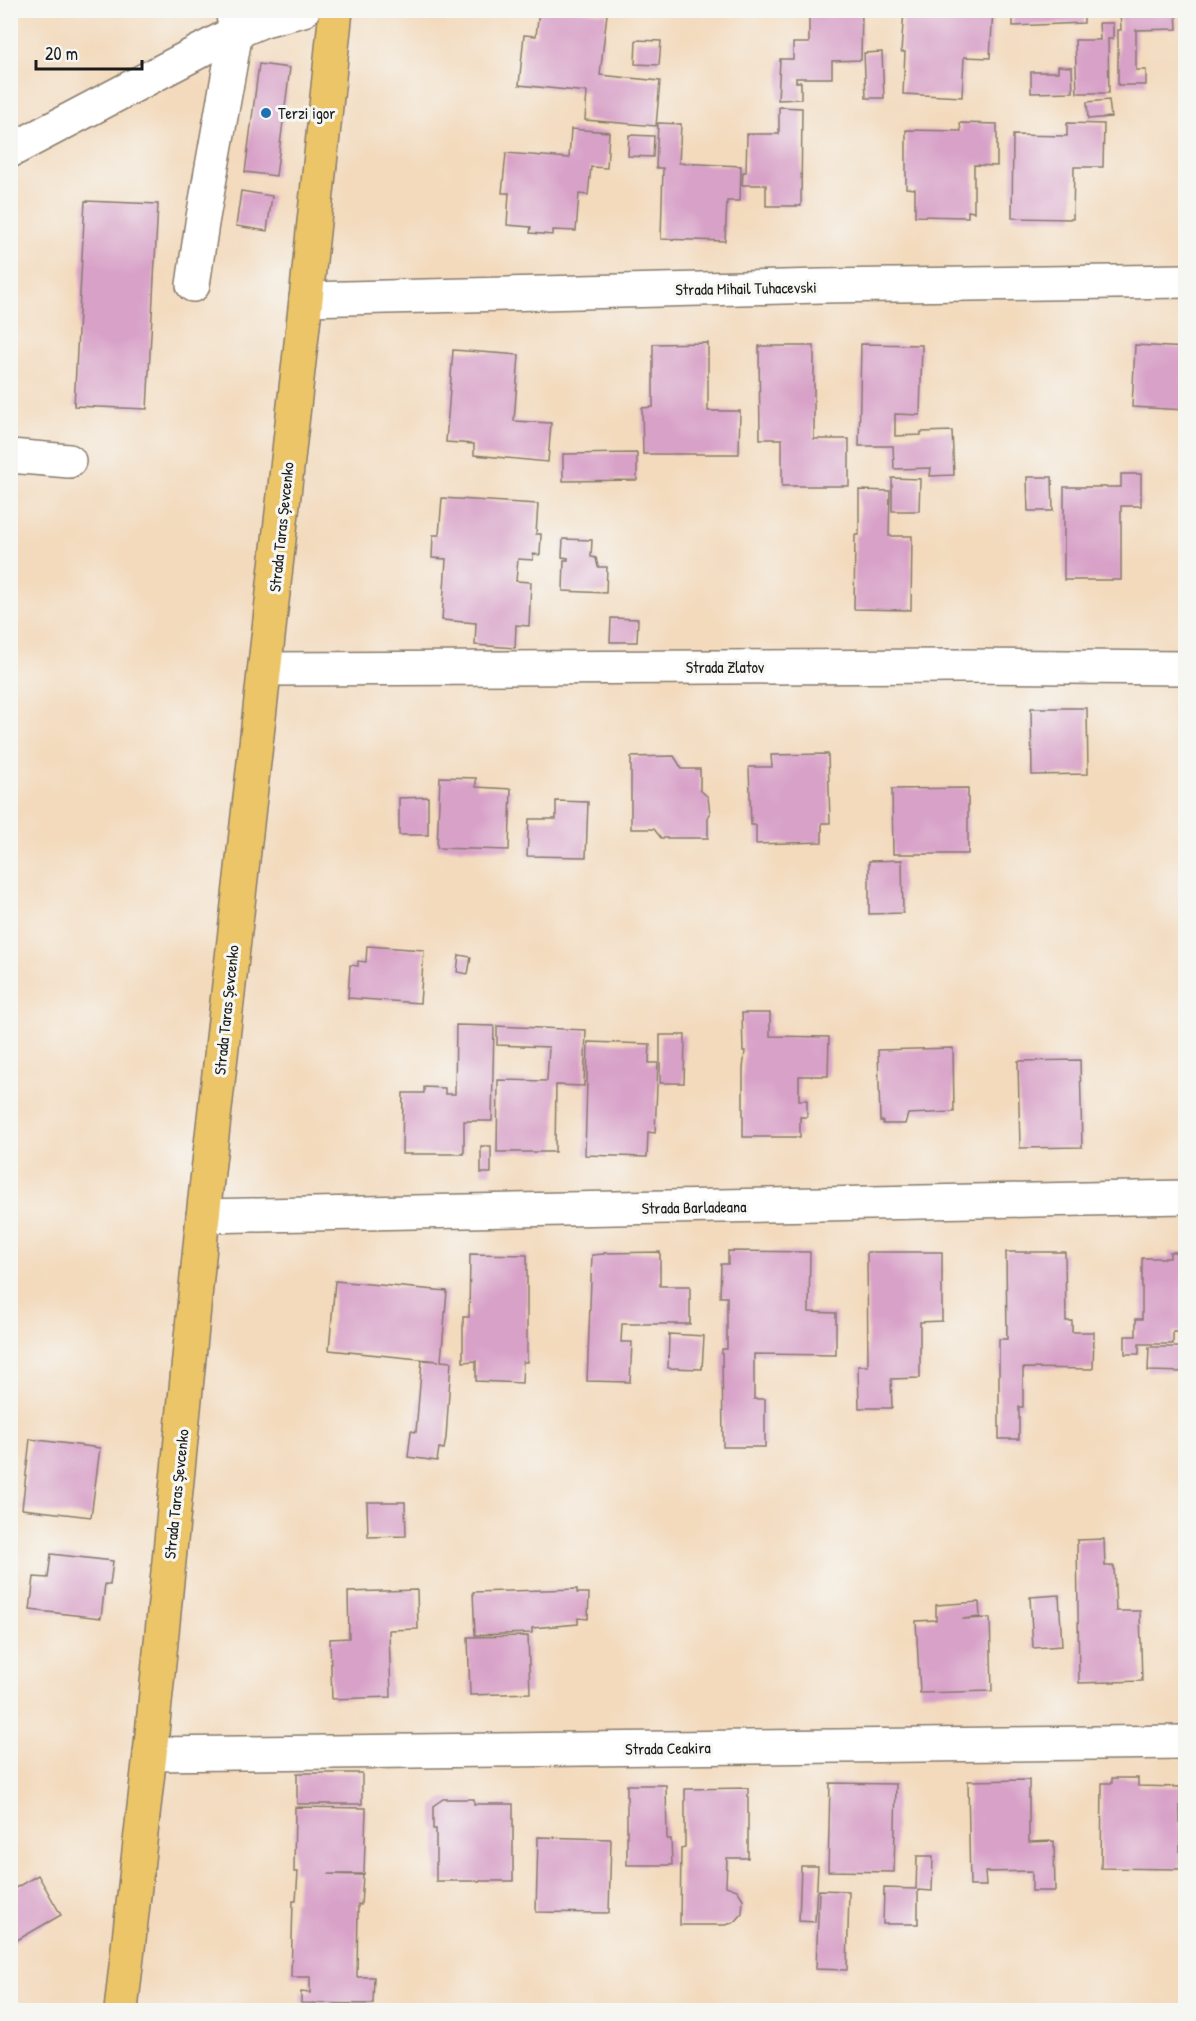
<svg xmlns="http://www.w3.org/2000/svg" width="1196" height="2021" viewBox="0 0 1196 2021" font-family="'Patrick Hand',sans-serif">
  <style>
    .building { fill: #d8a1c8 }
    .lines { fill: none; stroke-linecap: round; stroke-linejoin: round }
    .minor-casing { stroke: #887b6c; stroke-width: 36 }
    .major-casing { stroke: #887b6c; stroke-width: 36 }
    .minor { stroke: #fff; stroke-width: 33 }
    .major { stroke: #ecc569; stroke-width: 33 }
    .poi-dot { fill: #1f6fb2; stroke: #f6f6f2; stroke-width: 2 }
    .labels { text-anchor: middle; stroke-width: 6; stroke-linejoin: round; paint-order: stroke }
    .poi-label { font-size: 16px; fill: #1c1c1c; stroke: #f6f6f2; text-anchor: start }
    .street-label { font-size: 16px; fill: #1c1c1c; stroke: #f6f6f2 }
  </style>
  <rect width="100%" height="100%" fill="#f6f6f2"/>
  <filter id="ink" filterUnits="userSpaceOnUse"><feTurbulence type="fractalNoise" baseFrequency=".0167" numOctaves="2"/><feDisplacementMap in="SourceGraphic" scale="12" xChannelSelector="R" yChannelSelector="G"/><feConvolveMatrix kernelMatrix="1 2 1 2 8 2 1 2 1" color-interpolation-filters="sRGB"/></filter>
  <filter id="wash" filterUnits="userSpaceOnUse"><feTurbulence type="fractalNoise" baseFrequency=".008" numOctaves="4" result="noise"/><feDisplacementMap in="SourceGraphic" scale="24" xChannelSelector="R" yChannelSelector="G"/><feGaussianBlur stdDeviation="1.35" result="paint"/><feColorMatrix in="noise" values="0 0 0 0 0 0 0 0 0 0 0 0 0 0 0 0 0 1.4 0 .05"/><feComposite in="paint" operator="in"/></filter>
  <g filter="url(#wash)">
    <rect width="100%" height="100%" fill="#f3dabd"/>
    <g id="blocks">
      <g class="building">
        <polygon points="539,10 577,10 607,14 600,75 660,81 656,126 585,120 587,92 519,85 524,35 536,36"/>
        <polygon points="809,10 862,10 861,60 832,61 832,78 796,78 796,82 801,82 801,99 778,100 780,59 793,59 793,43 809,43"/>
        <polygon points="904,10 993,10 990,58 964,57 962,97 903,94 905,52 901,52"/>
        <polygon points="1013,10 1084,10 1084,23 1013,26"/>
        <polygon points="1120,10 1176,10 1177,29 1136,30 1136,70 1146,70 1146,85 1118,85 1118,30 1121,30"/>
        <polygon points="1099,23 1113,23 1113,39 1108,39 1109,93 1077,93 1075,40 1100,40"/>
        <polygon points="636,40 661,41 659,65 635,64"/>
        <polygon points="882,52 884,98 866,98 864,53"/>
        <polygon points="259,64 290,68 276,176 245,172"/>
        <polygon points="1058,66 1072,67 1073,92 1031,93 1031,72 1058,72"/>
        <polygon points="1109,100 1111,117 1088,119 1087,102"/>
        <polygon points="779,107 802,108 801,206 766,206 766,185 742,185 743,172 746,172 747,134 779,134"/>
        <polygon points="658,123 681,124 679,163 741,166 740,201 727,201 725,241 661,239 663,168 656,168"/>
        <polygon points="960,123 997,124 997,166 974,165 974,212 968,211 968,217 915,216 915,189 906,188 906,130 961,131"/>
        <polygon points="1067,123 1104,124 1103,167 1074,167 1073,219 1012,218 1013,135 1067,136"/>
        <polygon points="571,129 609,132 607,168 591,167 588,195 579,194 576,231 553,230 553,235 530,233 531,227 507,225 509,193 502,193 506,153 569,158"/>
        <polygon points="629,135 654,136 653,157 628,156"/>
        <polygon points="241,191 272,196 267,231 236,226"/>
        <polygon points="85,201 158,204 147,409 74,406"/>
        <polygon points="708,343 708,411 740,411 739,454 643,454 642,408 653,407 653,344"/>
        <polygon points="861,344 922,345 920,415 895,414 895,436 921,435 921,432 952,431 954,475 930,476 931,468 894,469 893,446 859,446"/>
        <polygon points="1135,345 1186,348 1186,410 1132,407"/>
        <polygon points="759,346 814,346 814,439 849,439 849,486 782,486 782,439 760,439"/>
        <polygon points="453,350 519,355 514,421 551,423 548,462 474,455 474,444 446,442"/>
        <polygon points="637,453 637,480 563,481 563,454"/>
        <polygon points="1121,474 1141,474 1141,506 1121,506 1121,580 1064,580 1064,487 1121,487"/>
        <polygon points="1027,477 1052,477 1053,511 1028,511"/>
        <polygon points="892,478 920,479 919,511 892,511"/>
        <polygon points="859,490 890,491 889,536 912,536 911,610 854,609 855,535 859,535"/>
        <polygon points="442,498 538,504 536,534 541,534 540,555 533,554 533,560 518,559 516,581 531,582 529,626 516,625 515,648 475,645 476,623 442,620 446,559 432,558 433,535 439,535"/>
        <polygon points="563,539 592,540 591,557 596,558 598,567 607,567 606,593 563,591 564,560 568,560 568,558 562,557"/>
        <polygon points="611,618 638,619 637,642 610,642"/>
        <polygon points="1031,708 1087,708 1088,774 1032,775"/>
        <polygon points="828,754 830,823 822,823 822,842 756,844 756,825 751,825 749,767 772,767 771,755"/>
        <polygon points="674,756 682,769 700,769 700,790 708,797 710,814 708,817 708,838 661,838 654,829 631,829 631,757"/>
        <polygon points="440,777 476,778 476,787 511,789 509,850 437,848"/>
        <polygon points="968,788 968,854 893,854 892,789"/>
        <polygon points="428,797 428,835 399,835 399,798"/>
        <polygon points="556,801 588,802 586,857 527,856 529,819 556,819"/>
        <polygon points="902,860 903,913 869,914 869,861"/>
        <polygon points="367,946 424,950 420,1003 348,998 350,965 358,966 358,961 366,962"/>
        <polygon points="459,955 471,957 468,974 457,972"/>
        <polygon points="742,1013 770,1013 770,1036 829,1037 828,1076 799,1076 799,1100 807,1100 807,1117 800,1117 800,1137 743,1137 743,1069 745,1051 743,1051"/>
        <polygon points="456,1025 494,1026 492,1121 464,1121 464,1154 402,1154 403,1093 424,1093 424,1087 445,1088 445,1094 455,1094"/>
        <polygon points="497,1026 586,1030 584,1086 556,1085 555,1152 497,1152 498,1080 547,1081 549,1047 497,1045"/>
        <polygon points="660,1035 685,1035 684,1083 660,1083"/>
        <polygon points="588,1042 650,1044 649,1063 658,1063 655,1133 648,1132 647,1157 585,1155"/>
        <polygon points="953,1048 954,1112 908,1114 905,1124 883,1124 883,1121 880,1121 878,1050"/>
        <polygon points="1080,1060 1082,1147 1020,1148 1018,1061"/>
        <rect x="481" y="1146" width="10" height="27"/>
        <polygon points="728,1251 810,1252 809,1312 836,1313 836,1355 754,1354 754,1399 765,1399 765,1447 723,1447 722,1349 727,1349 727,1297 720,1297 721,1264 728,1264"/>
        <polygon points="660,1252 660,1286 690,1286 690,1324 622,1324 621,1342 632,1342 630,1382 587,1381 592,1255 604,1254 604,1253"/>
        <polygon points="867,1252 942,1252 942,1321 920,1322 920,1378 891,1379 892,1408 859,1408 858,1366 868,1366"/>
        <polygon points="1006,1252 1065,1252 1066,1321 1072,1321 1072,1332 1094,1332 1093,1369 1023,1368 1023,1407 1019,1407 1019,1439 999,1439 999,1339 1007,1339"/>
        <polygon points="1170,1252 1186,1252 1186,1332 1173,1332 1173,1344 1139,1344 1139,1354 1125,1354 1125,1336 1136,1336 1136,1319 1142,1319 1142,1258 1170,1258"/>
        <polygon points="470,1254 527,1255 527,1362 523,1362 522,1383 476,1381 476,1361 463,1362 463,1317 469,1317"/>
        <polygon points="335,1281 447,1291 441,1361 451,1362 446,1438 444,1449 439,1448 437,1461 408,1457 411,1431 416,1432 422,1360 439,1361 329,1350"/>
        <polygon points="669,1334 704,1336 702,1369 668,1368"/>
        <polygon points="1149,1347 1186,1347 1186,1372 1148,1371"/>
        <polygon points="30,1439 100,1448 91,1517 22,1509"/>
        <polygon points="367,1502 405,1502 406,1536 368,1537"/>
        <polygon points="1104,1539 1105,1566 1114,1566 1116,1611 1140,1611 1142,1681 1079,1683 1077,1540"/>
        <polygon points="51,1554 113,1561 110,1585 105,1584 101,1618 30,1610 34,1577 48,1578"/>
        <polygon points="577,1589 577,1593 589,1593 588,1619 578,1618 578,1624 532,1628 532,1633 475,1635 473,1592"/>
        <polygon points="417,1590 418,1629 389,1630 391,1697 332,1699 330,1639 349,1638 348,1592"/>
        <polygon points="1059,1595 1062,1646 1033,1648 1030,1597"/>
        <polygon points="979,1602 980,1617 962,1619 990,1618 992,1691 920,1693 916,1621 936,1620 936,1605"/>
        <polygon points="528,1636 530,1693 470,1695 468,1637"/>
        <rect x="297" y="1773" width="65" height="31"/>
        <polygon points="1112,1778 1138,1778 1138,1786 1180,1787 1180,1869 1101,1868 1102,1783 1112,1783"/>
        <polygon points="1029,1780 1029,1842 1054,1841 1055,1891 1032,1891 1032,1871 985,1872 986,1886 970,1886 968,1781"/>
        <polygon points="830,1783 896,1784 894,1872 828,1871"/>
        <polygon points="627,1785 666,1785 667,1839 671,1839 672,1865 627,1865"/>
        <polygon points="748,1788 748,1858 727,1858 726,1886 737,1890 743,1899 742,1914 735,1922 726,1925 680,1925 681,1848 685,1847 685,1789"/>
        <polygon points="443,1799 474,1799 474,1804 513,1804 513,1881 436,1881 436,1829 433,1829 433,1806"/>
        <polygon points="295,1807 366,1808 364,1874 328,1874 363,1875 361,1905 358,1904 357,1977 374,1977 373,2004 301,2003 301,1992 310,1993 310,1977 291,1977 293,1901 296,1901 298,1872 294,1872"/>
        <polygon points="538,1837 611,1839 609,1913 536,1912"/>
        <polygon points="917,1856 933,1856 932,1891 918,1890 918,1924 883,1924 884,1888 916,1889"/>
        <polygon points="801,1866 818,1866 815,1922 799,1921"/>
        <polygon points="38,1875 61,1915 12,1943 10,1941 10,1891"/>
        <polygon points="819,1890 849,1891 847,1970 816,1969"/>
      </g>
    </g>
  </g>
  <g filter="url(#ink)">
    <use href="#blocks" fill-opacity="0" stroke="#887b6c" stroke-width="1.5"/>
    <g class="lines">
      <g class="minor-casing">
        <g id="minor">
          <polyline points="10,151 236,32 264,20 303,10"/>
          <polyline points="193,285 202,223 236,32 233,15"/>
          <polyline points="306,299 821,286 1186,281"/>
          <polyline points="10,456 69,461"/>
          <polyline points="265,669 962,666 1186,668"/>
          <polyline points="203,1216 1186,1197"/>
          <polyline points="150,1754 1186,1742"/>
        </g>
      </g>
      <g class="major-casing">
        <polyline id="major" points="121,2010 150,1754 203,1216 306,299 336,10"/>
      </g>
      <use href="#minor" class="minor"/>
      <use href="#major" class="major"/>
    </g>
  </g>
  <circle class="poi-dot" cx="266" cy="113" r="6"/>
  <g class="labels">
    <g class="poi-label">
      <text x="278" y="119">Terzi igor</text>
    </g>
    <g class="street-label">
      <text transform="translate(746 288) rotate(-1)" y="6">Strada Mihail Tuhacevski</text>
      <text transform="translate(281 527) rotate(-84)" y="6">Strada Taras Șevcenko</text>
      <text x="725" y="673">Strada Zlatov</text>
      <text transform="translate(226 1010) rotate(-84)" y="6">Strada Taras Șevcenko</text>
      <text transform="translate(694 1207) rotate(-1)" y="6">Strada Barladeana</text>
      <text transform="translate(176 1494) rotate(-84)" y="6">Strada Taras Șevcenko</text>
      <text transform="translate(668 1748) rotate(-1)" y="6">Strada Ceakira</text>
    </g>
  </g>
  <rect width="1196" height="2021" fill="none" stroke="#f6f6f2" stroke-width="36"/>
  <path d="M36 60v9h106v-9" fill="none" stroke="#1c1c1c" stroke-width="3"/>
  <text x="45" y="60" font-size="18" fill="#1c1c1c" stroke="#f6f6f2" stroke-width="4.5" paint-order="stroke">20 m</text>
</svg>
